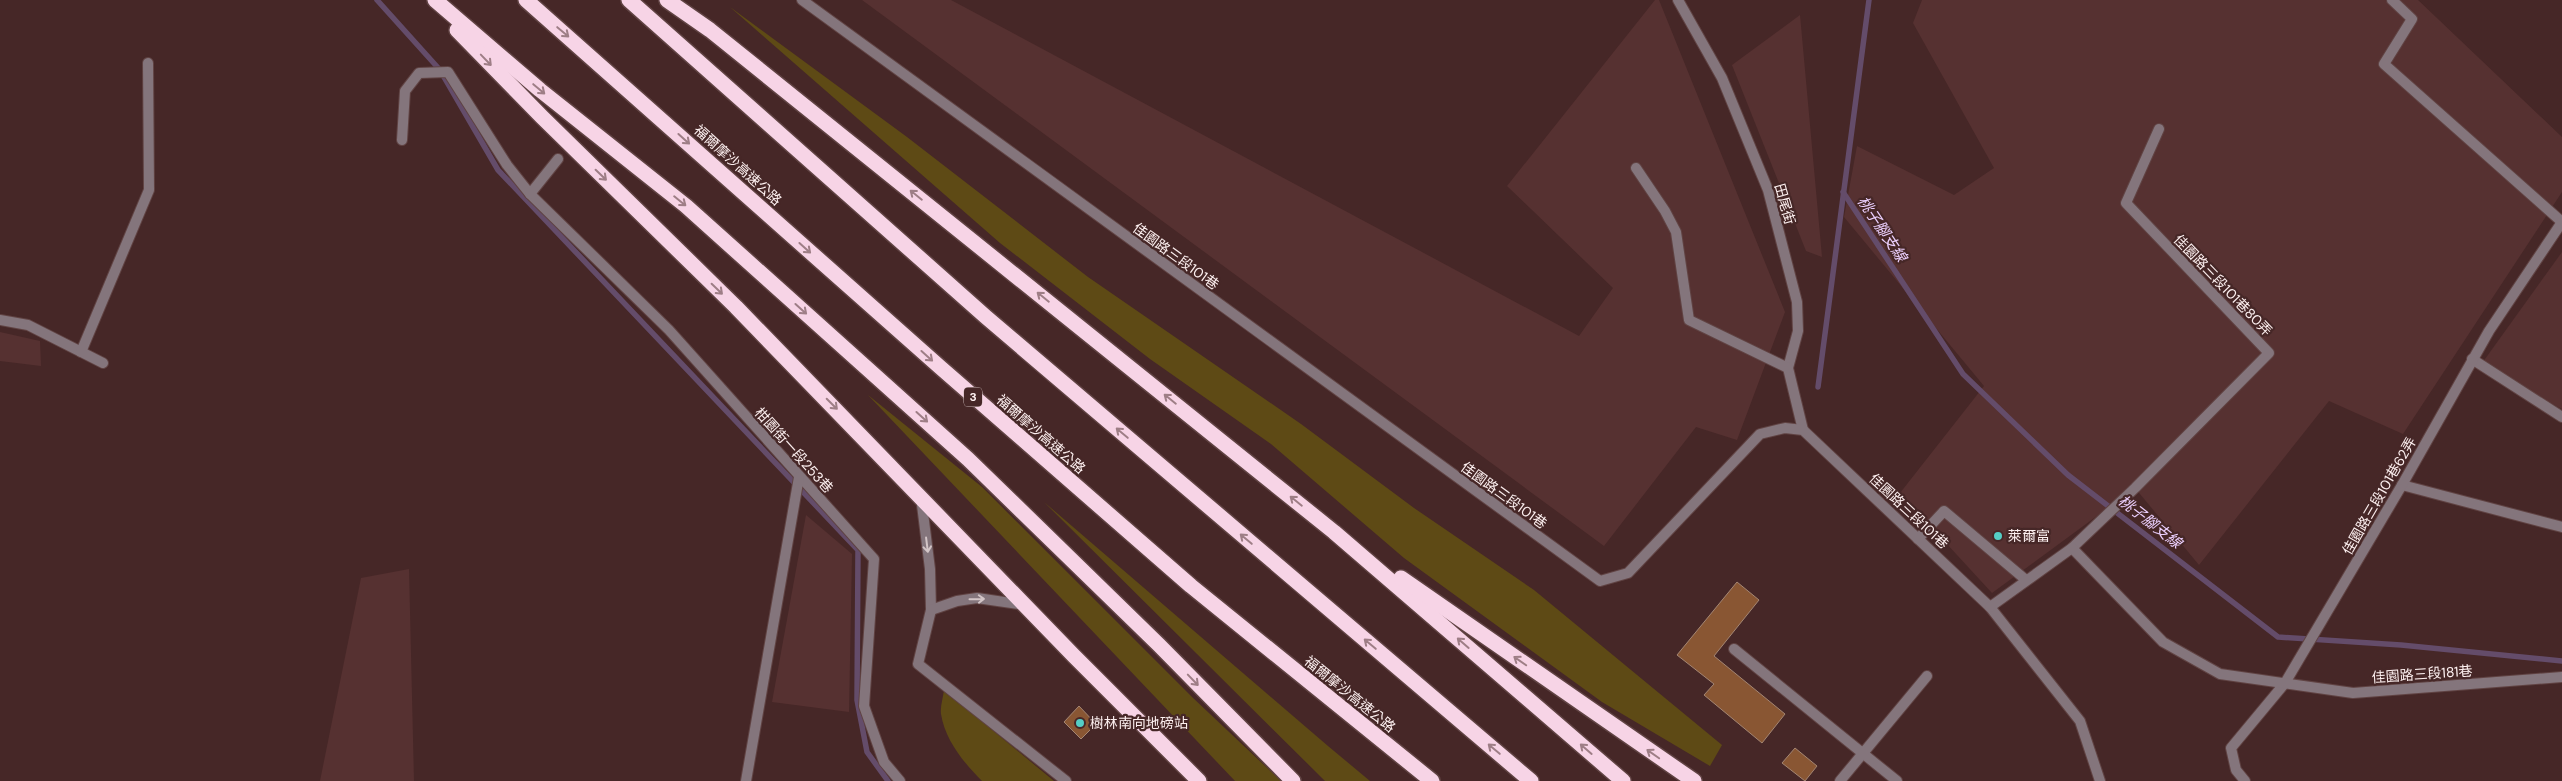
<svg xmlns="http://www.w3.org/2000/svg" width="2562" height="781" viewBox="0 0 2562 781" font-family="'DM Sans','Noto Sans TC',sans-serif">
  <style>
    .built { fill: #563131 }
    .green { fill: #5e4a15 }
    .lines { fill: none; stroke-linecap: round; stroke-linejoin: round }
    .stream { stroke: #644c6a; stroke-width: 5.5 }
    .building { fill: #895633; stroke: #a48673 }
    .lane-casing { stroke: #604343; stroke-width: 12 }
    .street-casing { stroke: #604343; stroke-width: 12 }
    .highway-casing { stroke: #604343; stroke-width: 18 }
    .lane { stroke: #84757c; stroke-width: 10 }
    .street { stroke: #84757c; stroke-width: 10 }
    .highway { stroke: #f7d4e6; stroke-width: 15 }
    .oneway { stroke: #9e7e86 }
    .oneway2 { stroke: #d3c5c7 }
    .poi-dot { fill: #55cec5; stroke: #462727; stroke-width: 2 }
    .labels { text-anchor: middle; stroke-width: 4.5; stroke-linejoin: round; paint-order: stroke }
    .shield { fill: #462727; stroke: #c6b4b4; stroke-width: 1 }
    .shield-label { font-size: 12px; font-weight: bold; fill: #fdf0f0 }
    .street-label { font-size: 14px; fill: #fdf0f0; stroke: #462727 }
    .poi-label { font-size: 14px; fill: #fdf0f0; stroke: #462727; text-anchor: start }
    .water-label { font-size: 15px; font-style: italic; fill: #ecd0fe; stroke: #462727 }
  </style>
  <rect width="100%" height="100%" fill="#462727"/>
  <g class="built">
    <polygon points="862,0 951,0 1579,336 1613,288 1507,186 1655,0 1659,0 1785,312 1737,440 1696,427 1604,546"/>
    <polygon points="1922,0 2418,0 2562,137 2562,192 2403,434 2329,401 2199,565 2135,488 1992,593 1900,493 1984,386 1844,217 1857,146 1954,195 1994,168 1913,23"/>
    <polygon points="1800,15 1822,257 1806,251 1732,65"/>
    <polygon points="2562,252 2562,409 2480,366"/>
    <polygon points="0,332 40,341 41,366 0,361"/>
    <polygon points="806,515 852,554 849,712 772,702"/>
    <polygon points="409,569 414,781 320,781 361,578"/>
  </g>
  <g class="green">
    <polygon points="730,7 907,137 1088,277 1301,424 1414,508 1534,590 1722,745 1710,766 1602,702 1404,558 1271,444 1150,359 1000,243"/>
    <polygon points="868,395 982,487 1192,697 1281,781 1235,781"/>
    <polygon points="1044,502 1328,746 1370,781 1325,781"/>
    <path d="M944,690L1054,781H982C964,763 945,740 941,714C940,707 943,698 944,690Z"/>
  </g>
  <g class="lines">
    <g class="stream">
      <polyline points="377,0 440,70 498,170 858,550 857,700 867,752 888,781"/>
      <polyline points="1843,192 1963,374 2068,475 2278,637 2401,645 2562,661"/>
      <polyline points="1818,387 1869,0"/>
    </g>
  </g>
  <g class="building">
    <polygon points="1737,582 1759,600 1714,656 1785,714 1762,743 1704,695 1714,684 1677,655"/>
    <polygon points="1079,706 1096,724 1081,739 1064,722"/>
    <polygon points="1795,748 1817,766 1805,781 1782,763"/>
  </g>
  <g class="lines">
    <g class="lane-casing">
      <g id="lane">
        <polyline points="1678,0 1722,78 1768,190 1797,302 1798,331 1788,368 1803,430"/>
        <polyline points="2392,0 2412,19 2384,64 2562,222"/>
        <polyline points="402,140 405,91 419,73 448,72 507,165 530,194 669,330 874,559 864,706 884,762 900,781"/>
        <polyline points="1636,168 1665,211 1676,232 1689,320 1788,368"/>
        <polyline points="530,194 558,159"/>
        <polyline points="0,320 28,325 103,363"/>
        <polyline points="81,352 149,190 148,63"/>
        <polyline points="2472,359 2562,417"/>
        <polyline points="2402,485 2562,527"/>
        <polyline points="921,497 930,569 931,610 918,664 1066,781"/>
        <polyline points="1918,539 1944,511 2026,580"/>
        <polyline points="2072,548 2135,488 2269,353 2126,203 2159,129"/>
        <polyline points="931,610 957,601 977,598 1025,605"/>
        <polyline points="1734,649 1897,781"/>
        <polyline points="746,781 799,477"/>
        <polyline points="1840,781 1927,676"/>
        <polyline points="2245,781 2236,770 2231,748 2285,683 2402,485 2489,331 2562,222"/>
      </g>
    </g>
    <g class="street-casing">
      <g id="street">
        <polyline points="802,0 1600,581 1628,573 1760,434 1785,428 1803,430 1990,607 2080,721 2100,781"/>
        <polyline points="1990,607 2072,548 2163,642 2220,674 2353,693 2562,677"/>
      </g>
    </g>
    <g class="highway-casing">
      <g id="highway">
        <polyline points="435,0 540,90 686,206 968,459 1159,645 1293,781"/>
        <polyline points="526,0 941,368 1191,586 1432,781"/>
        <polyline points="629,0 986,317 1531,781"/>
        <polyline points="667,0 710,30 1334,532 1623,781"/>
        <polyline points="457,30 542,117 736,307 1074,656 1199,781"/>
        <polyline points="1401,578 1694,781"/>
      </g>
    </g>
    <use href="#lane" class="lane"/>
    <use href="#street" class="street"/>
    <use href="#highway" class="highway"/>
  </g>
  <defs><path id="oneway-shaft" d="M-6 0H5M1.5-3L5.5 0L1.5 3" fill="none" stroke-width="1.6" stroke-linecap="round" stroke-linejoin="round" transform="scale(1.25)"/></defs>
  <g class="oneway">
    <use href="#oneway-shaft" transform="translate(563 32) rotate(40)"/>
    <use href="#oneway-shaft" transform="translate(486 60) rotate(46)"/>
    <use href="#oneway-shaft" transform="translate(539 89) rotate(40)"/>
    <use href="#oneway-shaft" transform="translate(684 139) rotate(42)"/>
    <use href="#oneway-shaft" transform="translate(601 175) rotate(44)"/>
    <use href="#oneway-shaft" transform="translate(916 195) rotate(-141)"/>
    <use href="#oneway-shaft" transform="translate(680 201) rotate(39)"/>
    <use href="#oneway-shaft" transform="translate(805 248) rotate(42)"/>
    <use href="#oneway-shaft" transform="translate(717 289) rotate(44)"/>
    <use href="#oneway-shaft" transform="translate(1043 297) rotate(-141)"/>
    <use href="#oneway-shaft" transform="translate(801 309) rotate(42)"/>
    <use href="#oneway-shaft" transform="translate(927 356) rotate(42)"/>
    <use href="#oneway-shaft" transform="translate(1170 399) rotate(-141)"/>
    <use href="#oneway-shaft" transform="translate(832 404) rotate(45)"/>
    <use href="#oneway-shaft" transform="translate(922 417) rotate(42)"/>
    <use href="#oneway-shaft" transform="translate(1122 433) rotate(-140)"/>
    <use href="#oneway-shaft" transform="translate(1296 501) rotate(-141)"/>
    <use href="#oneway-shaft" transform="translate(1246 539) rotate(-140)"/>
    <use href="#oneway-shaft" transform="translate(1463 643) rotate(-139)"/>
    <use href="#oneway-shaft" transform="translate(1370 644) rotate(-140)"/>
    <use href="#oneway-shaft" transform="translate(1520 661) rotate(-145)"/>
    <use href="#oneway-shaft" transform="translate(1193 680) rotate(46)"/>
    <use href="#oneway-shaft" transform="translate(1494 749) rotate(-140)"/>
    <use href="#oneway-shaft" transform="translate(1586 749) rotate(-139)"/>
    <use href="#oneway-shaft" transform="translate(1653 754) rotate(-145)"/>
  </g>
  <g class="oneway2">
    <use href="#oneway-shaft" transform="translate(927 545) rotate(83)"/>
    <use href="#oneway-shaft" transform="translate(977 599) rotate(-1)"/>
  </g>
  <g class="poi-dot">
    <circle cx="1998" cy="536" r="5"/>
    <circle cx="1080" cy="723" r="5"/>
  </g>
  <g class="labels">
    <rect class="shield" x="964" y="387.5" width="18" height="19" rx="4"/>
    <g class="shield-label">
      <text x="973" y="401">3</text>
    </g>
    <g class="street-label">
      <text transform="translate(738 165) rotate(42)" y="5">福爾摩沙高速公路</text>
      <text transform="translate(1785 204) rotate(74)" y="5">田尾街</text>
      <text transform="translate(1176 256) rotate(36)" y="5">佳園路三段101巷</text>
      <text transform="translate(2223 285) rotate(46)" y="5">佳園路三段101巷80弄</text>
      <text transform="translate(1041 434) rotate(41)" y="5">福爾摩沙高速公路</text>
      <text transform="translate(794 450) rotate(48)" y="5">柑園街一段253巷</text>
      <text transform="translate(1504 495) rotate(36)" y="5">佳園路三段101巷</text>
      <text transform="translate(2379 496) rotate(-60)" y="5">佳園路三段101巷62弄</text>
      <text transform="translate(1909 511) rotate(43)" y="5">佳園路三段101巷</text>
      <text transform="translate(2422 674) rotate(-4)" y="5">佳園路三段181巷</text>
      <text transform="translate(1350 694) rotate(39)" y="5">福爾摩沙高速公路</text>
    </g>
    <g class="poi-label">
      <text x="2008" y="541">萊爾富</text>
      <text x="1090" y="728">樹林南向地磅站</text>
    </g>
    <g class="water-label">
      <text transform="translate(1882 229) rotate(56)" y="5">桃子腳支線</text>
      <text transform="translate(2150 522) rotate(38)" y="5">桃子腳支線</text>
    </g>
  </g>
</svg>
